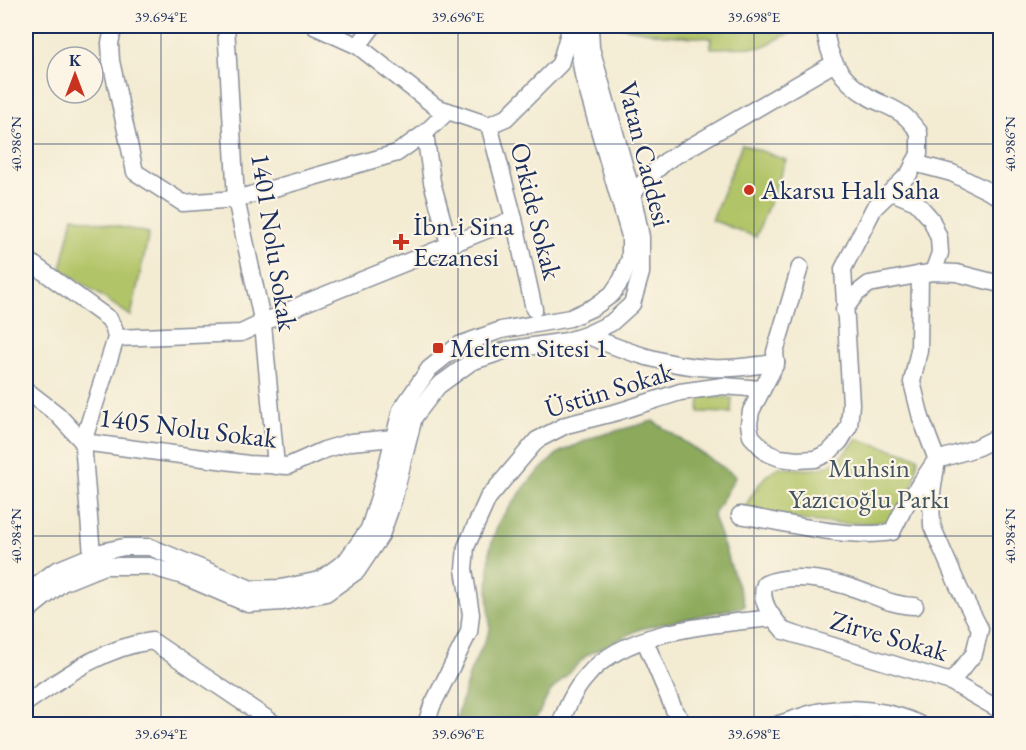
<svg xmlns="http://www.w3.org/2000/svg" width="1026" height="750" viewBox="0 0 1026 750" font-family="'EB Garamond',serif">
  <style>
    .green { fill: #b2c467; stroke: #667a62; stroke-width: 1.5 }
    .forest { fill: #8daa5c; stroke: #546c5d; stroke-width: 1.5 }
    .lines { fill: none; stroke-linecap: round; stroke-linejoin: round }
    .minor-casing { stroke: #878d98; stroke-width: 19 }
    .minor { stroke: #fff; stroke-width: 16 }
    .ticks { fill: none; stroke: #1b2f5e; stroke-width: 1.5; stroke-opacity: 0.45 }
    .poi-dot { fill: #c8321e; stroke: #fcf5e5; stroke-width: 2 }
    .labels { text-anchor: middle; stroke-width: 4.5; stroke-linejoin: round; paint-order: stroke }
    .street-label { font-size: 27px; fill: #1b2f5e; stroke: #fcf5e5 }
    .poi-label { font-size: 27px; fill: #1b2f5e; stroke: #fcf5e5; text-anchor: start }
    .park-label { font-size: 27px; fill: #415460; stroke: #fcf5e5 }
    .neatline { fill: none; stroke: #1b2f5e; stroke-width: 2 }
    .ticks-label { font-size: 15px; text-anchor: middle; fill: #1b2f5e }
  </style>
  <rect width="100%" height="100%" fill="#fcf5e5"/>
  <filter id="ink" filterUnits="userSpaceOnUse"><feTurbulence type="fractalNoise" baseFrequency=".0167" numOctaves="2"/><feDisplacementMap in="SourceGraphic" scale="12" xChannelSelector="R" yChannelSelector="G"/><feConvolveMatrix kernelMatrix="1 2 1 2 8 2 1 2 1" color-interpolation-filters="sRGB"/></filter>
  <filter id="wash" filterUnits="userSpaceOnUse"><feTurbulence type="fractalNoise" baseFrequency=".008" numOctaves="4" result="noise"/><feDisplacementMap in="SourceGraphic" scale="24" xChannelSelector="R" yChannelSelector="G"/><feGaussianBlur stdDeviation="1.35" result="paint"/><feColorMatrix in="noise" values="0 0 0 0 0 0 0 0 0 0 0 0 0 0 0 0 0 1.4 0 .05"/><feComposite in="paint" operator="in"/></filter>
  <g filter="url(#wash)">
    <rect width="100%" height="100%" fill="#f3ebd2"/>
    <g class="green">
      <polygon points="618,26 804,26 762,47 711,48 711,38 664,35"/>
      <polygon points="742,144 786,160 756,237 712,220"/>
      <polygon points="73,217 149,233 131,316 61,269"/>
      <polygon points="700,396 732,398 731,413 699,412"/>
      <path d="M857,439L918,457L915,480L892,521C841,528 791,519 742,512C752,496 761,474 780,467C822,471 829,473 857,439Z"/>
    </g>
    <polygon class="forest" points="653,421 736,476 713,516 745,606 640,629 587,655 550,692 533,724 455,724 470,672 490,630 488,591 490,548 499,521 531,479 558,453 594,437"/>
  </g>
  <g filter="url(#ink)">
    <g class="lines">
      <g class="minor-casing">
        <g id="minor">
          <polyline points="114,26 110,43 111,61 135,172 183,203 236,199 397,153 425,133 448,111"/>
          <polyline points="226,26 236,199 263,324 276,466"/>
          <polyline points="314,26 358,46 436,107 489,125 506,118 560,64 571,26"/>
          <polyline points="358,46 373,26"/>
          <polyline points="489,125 514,219 534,309"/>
          <polyline points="425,133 432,182 449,244"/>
          <polyline points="914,163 952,173 1000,197"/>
          <polyline points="892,192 916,202 931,219 939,238 940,253 933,272"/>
          <polyline points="632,193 666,161 833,64"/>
          <polyline points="26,259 109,319 114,328 116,338 83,442 92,555"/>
          <polyline points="920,274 919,350 912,382 921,418 937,460 931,499 932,526 959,588 980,629 974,654 951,682"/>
          <polyline points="844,310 856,294 869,284 933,272 957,273 1000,284"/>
          <path d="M586,335C627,352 667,366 711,368C732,370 755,365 776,363"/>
          <polyline points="116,338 241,333 305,303 514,219"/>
          <path d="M776,363L751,411L749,424L751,436L767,453L780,458L797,460L815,459L828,453L840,441L849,426L851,404L843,269L874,208L909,174L919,154V132C913,125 907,116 899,112C890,106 879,103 869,97C841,81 827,58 825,26"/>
          <polyline points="776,363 775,352 800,267"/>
          <polyline points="26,390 57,414 83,442 248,464 288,466 324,450 351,442 394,438"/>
          <polyline points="937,460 976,448 1000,436"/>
          <path d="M740,515C784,522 848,540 892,532L904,508L934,463"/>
          <polyline points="26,593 55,571 101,552 124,547 150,547 251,589 281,588 320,580 346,561 369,529 379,497 401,410 429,369 459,345 501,330 570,318 594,307 612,294 622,279 630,258 630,236 583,75 575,26"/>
          <path d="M915,606C892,606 875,595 853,588C826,579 791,573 765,584C758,601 773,618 784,631L951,682L1000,710"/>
          <polyline points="26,615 32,607 62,583 104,566 149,566 183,576 248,604 283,602 326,593 357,571 381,535 393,501 414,417 438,386 471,362 507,350 567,341 586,335 611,323 632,304 641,273 641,237 632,193 591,48 590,26"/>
          <polyline points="645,641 675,712 684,724"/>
          <path d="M26,703C65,676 104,647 152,641L275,724"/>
          <polyline points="426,724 432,706 469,632 471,614 464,569 466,547 488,498 537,440 566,425 617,412 680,392 723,386 762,389"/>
          <path d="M560,724C567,707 574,690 587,676C625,629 717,624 773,618"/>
          <path d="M779,724C793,720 809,713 823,711C854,706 891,711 919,724"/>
        </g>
      </g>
      <use href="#minor" class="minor"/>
    </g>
  </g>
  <path class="ticks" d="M161,26V724M458,26V724M754,26V724M26,144H1000M26,536H1000"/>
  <g class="poi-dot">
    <circle cx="749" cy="190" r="6"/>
    <path d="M398 233h6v6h6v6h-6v6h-6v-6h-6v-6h6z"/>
    <rect x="432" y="342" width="12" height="12" rx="3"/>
  </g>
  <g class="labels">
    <g class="street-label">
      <text transform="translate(645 154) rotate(76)" y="9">Vatan Caddesi</text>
      <text transform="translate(536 211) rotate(76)" y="9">Orkide Sokak</text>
      <text transform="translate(274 242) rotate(81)" y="9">1401 Nolu Sokak</text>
      <text transform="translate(609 390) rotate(-17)" y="9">Üstün Sokak</text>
      <text transform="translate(188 428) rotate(7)" y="9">1405 Nolu Sokak</text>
      <text transform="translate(889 636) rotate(16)" y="9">Zirve Sokak</text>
    </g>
    <g class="poi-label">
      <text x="761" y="199">Akarsu Halı Saha</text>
      <text x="413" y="235">İbn-i Sina<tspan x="413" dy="31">Eczanesi</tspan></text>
      <text x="450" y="357">Meltem Sitesi 1</text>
    </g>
    <g class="park-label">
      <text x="869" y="477">Muhsin<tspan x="869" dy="31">Yazıcıoğlu Parkı</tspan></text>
    </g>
  </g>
  <rect width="1026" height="750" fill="none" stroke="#fcf5e5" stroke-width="66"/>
  <g transform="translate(75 75)"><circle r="28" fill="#fcf5e5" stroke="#a2a6af" stroke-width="1.5"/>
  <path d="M0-4.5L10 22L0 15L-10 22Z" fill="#c8321e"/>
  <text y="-9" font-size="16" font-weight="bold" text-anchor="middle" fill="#1b2f5e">K</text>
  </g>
  <rect x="33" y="33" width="960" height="684" class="neatline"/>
  <g class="ticks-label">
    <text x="161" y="22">39.694°E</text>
    <text x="458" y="22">39.696°E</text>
    <text x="754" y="22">39.698°E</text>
    <text transform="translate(16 144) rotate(-90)" y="5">40.986°N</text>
    <text transform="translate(1010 144) rotate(-90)" y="5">40.986°N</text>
    <text transform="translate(16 536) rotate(-90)" y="5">40.984°N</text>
    <text transform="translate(1010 536) rotate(-90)" y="5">40.984°N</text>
    <text x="161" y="739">39.694°E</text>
    <text x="458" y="739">39.696°E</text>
    <text x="754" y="739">39.698°E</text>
  </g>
</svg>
